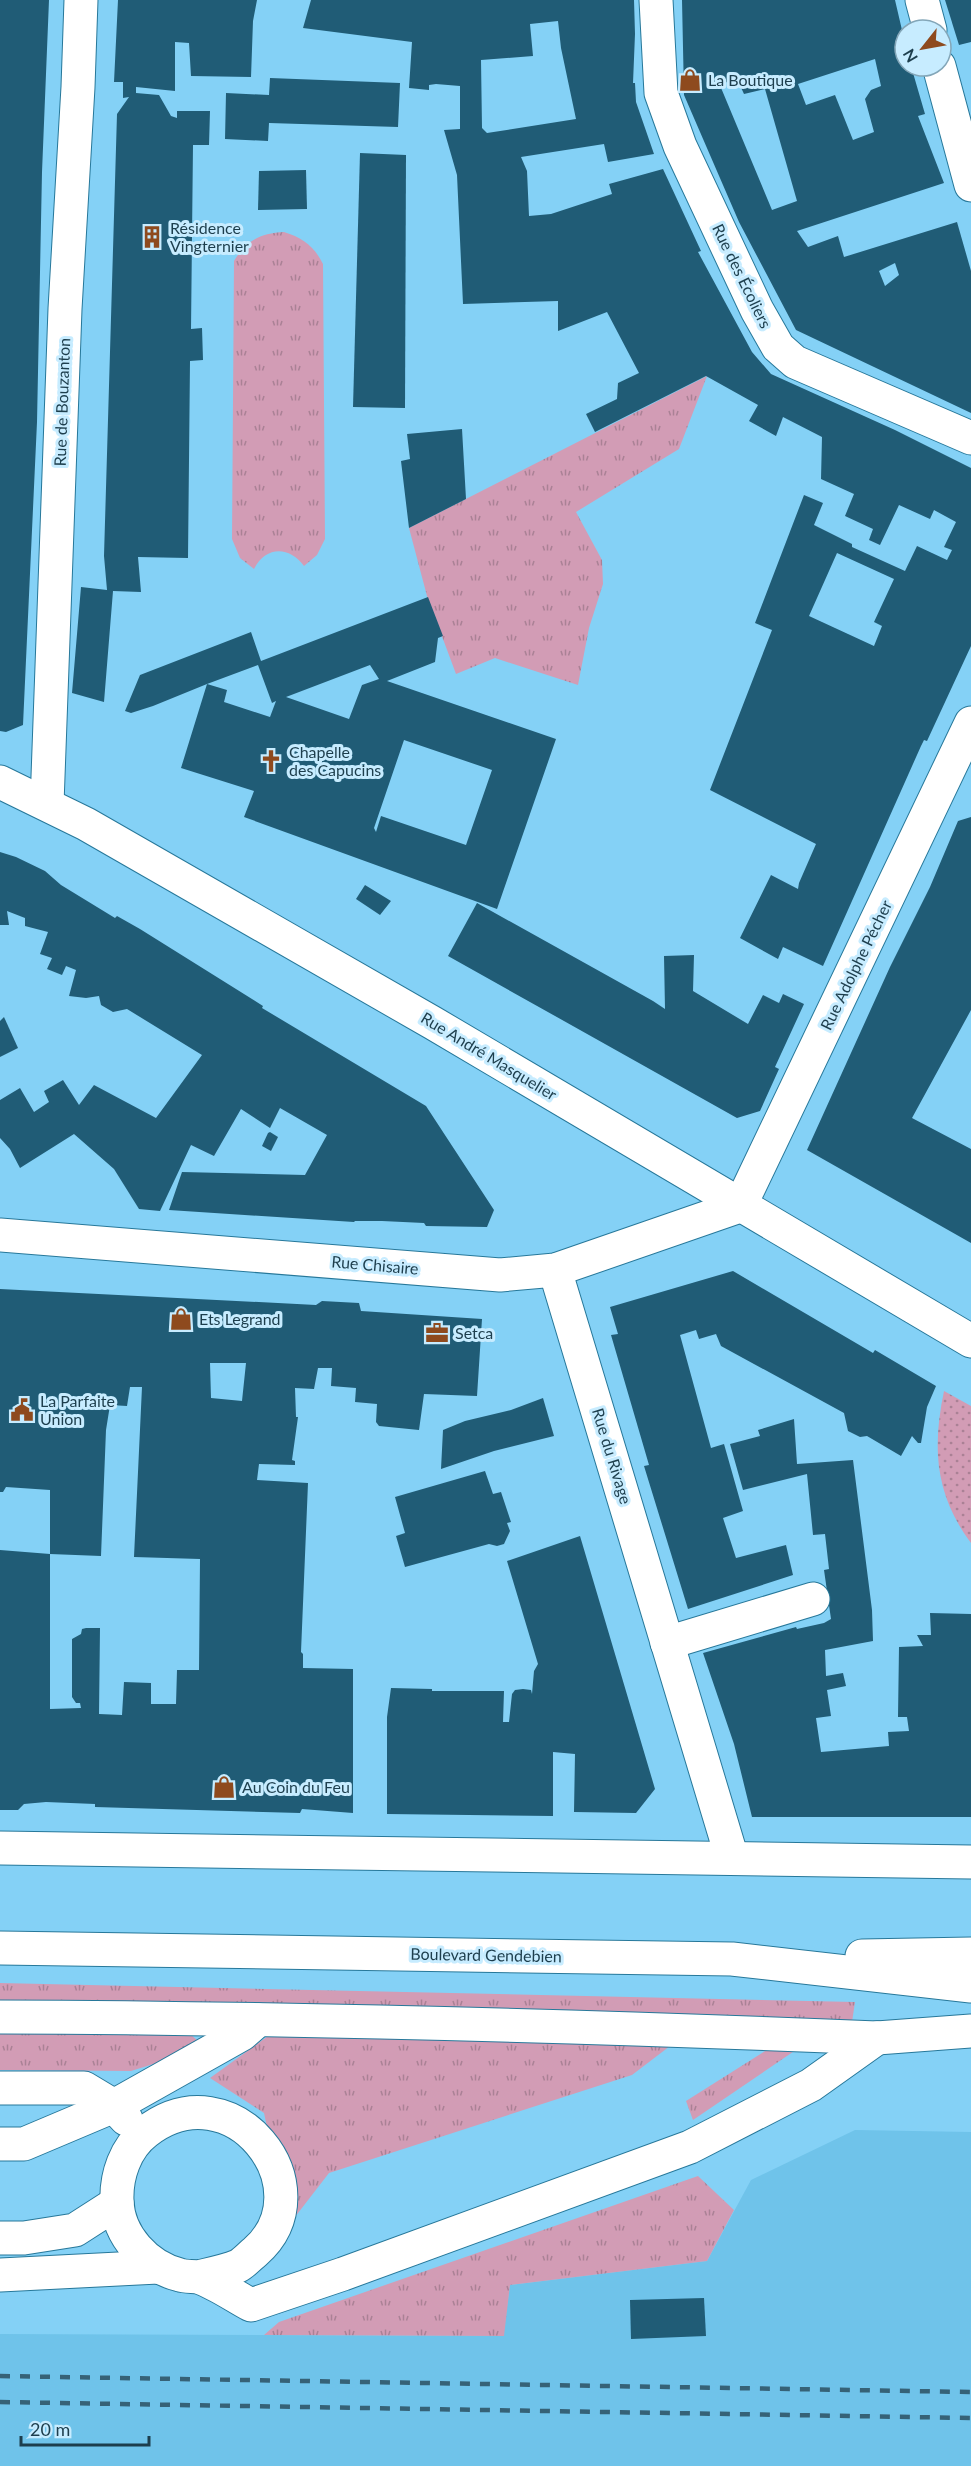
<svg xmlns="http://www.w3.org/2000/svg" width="971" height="2466" viewBox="0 0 971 2466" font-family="Lato,sans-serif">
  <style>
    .built { fill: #6fc3ea }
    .grass { fill: url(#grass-tufts) }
    .park { fill: url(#park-dots) }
    .building { fill: #205c76; fill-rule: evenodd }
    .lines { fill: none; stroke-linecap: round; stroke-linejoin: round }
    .minor-casing { stroke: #27789a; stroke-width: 35 }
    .major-casing { stroke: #27789a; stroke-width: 35 }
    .highway-casing { stroke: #27789a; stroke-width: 35 }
    .minor { stroke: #fff; stroke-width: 33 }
    .major { stroke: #fff; stroke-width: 33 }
    .highway { stroke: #fff; stroke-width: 33 }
    .rail { stroke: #366277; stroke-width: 4.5; stroke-dasharray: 10 10; stroke-linecap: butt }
    .labels { text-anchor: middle; stroke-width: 6; stroke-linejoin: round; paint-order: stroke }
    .poi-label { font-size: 16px; fill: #1d3e4d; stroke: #c7ecff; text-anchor: start }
    .street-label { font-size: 16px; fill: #1d3e4d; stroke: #c7ecff }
  </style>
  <defs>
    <pattern id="grass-tufts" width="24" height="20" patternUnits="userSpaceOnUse" patternTransform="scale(1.5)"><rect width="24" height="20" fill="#d29cb5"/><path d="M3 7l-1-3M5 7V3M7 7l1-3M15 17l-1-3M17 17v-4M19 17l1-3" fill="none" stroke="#aa8195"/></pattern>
    <pattern id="park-dots" width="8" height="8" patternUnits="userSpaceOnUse" patternTransform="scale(1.5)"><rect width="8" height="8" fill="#d29cb5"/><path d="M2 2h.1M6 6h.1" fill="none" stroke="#aa8195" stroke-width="1.8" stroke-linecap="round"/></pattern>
  </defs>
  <rect width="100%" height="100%" fill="#84d1f6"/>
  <polygon class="built" points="855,2130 971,2132 971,2466 0,2466 0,2334 503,2336 510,2285 707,2261 751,2180"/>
  <g class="grass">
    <path d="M284,232C303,238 314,246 323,264L325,539L317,555L304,566C289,546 266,546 254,569L240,558L232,539L234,261C246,241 260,233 284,232Z"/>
    <polygon points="707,376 679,449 576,512 602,560 603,584 589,628 578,685 495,658 456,674 427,596 409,528"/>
    <polygon points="0,1983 855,2002 852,2022 0,2007"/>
    <polygon points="183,2028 197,2040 195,2051 131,2071 0,2070 0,2029"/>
    <polygon points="268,2036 674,2043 632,2075 329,2173 288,2226 264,2113 210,2078"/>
    <polygon points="809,2041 693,2120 686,2101 778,2043"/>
    <polygon points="698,2176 734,2210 707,2261 510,2285 504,2336 264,2335 279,2322"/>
  </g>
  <path class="park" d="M944,1391L971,1406V1543C935,1495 932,1448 944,1391Z"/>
  <g class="building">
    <polygon points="0,0 49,0 42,172 37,422 23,725 6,732 0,731"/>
    <polygon points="118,0 257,0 253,21 251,77 191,76 189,43 175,42 175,91 136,87 136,93 159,95 171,116 177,118 177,111 210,111 209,145 193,145 191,329 202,328 203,360 190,361 188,558 138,557 141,592 113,591 104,702 72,693 81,587 107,590 104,556 117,114 129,97 123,98 123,82 114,82"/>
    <path d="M311,0H634L635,34L633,83H635L636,102L654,154L608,162L604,144L521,157L527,171L529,216L551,214L612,194L609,184L663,169L701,251L698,252L752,352L771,374L895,430L971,468V646L927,741L924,740L921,746L823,966L783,947L778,959L740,938L771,875L798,889L799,883L816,844L710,790L772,630L755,623L804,495L823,503L814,525L852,544V547L905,571L917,546L947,560L952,550L944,547L956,522L934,510L930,519L899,505L880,545L869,540L873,529L845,516L854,494L821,479L822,437L783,417L776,436L749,421L758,405L706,376L595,432L586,414L617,399L618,383L639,373L607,312L558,331V301L463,304L457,175L444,130L460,129V86L436,84L429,85V90L409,88L412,42L303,28ZM558,21L561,48L576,119L487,133L482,128L481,60L533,56L530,24ZM837,553L894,579L874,622L882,626L874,646L809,616Z"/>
    <path d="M682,0H895L905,43V66H911L925,114L918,116L944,183L797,231L808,247L838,236L844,257L957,222L971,271V413L796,330L739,222L684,95ZM875,59L881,86L871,90L865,99L874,132L853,140L835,95L806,105L798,84ZM738,81L744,94L765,89L797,201L772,210L719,83ZM895,263L899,275L885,286L879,271Z"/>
    <polygon points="945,0 971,0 971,42 959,45"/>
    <polygon points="270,78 400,83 398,127 269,123 268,141 225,139 226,93 269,95"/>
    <polygon points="360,153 406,155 405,408 353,407"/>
    <polygon points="306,170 307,209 258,210 259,171"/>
    <polygon points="462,429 466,499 409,528 401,461 410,459 407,434"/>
    <path d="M428,597L443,636L438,638L435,662L387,681L556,739L497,909L244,817L254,791L181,768L207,684L153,706L131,713L125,711L140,675L251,632L261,661ZM258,665L272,703L276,701L270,717L224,702L227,690L207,684ZM370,665L379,679L362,685L349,719L286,697ZM404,740L492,770L466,845L381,816L376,832L374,828Z"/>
    <polygon points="971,817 971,1010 912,1118 971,1149 971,1243 807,1150 890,967 930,887 958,821"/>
    <polygon points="0,852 16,857 45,871 61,885 115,918 117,916 140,929 263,1006 262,1008 426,1106 494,1210 487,1227 426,1226 424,1223 382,1221 355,1221 354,1222 169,1210 182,1172 305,1175 327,1135 280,1108 270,1128 241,1109 214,1156 191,1145 160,1211 139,1209 114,1169 74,1134 20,1168 10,1149 0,1138 0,1100 20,1088 34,1112 49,1102 44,1091 63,1080 79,1105 94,1085 156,1118 202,1055 127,1009 113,1012 101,1005 99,996 86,998 69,996 76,970 66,966 62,975 47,969 52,958 40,954 48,932 25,926 25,918 7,911 9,925 0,925"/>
    <polygon points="365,885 391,901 380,915 356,899"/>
    <polygon points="477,903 653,1001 665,1009 664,956 694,955 693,991 748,1024 763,995 779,1003 783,994 804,1004 775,1067 779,1069 760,1111 737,1118 448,956"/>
    <polygon points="4,1017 18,1048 0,1057 0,1021"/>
    <polygon points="270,1132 278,1137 271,1151 262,1146 268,1133"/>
    <polygon points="733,1271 873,1353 875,1350 936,1386 927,1407 921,1443 918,1443 912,1436 901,1456 867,1436 860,1437 848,1431 844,1413 721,1346 716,1334 699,1339 696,1330 680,1335 711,1448 724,1444 743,1511 723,1518 736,1558 786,1545 793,1575 688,1609 644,1466 649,1465 611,1335 618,1334 610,1307"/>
    <path d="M0,1289L316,1305L322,1301L359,1303L361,1311L482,1319L477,1396L424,1394L419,1430L379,1426L376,1422L377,1404L355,1402L356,1388L331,1386L332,1368H318L314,1389L295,1388L296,1417H298L292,1460L295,1461V1465L259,1464L257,1480L308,1483L301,1652L303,1654V1668L353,1669V1813L302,1809L300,1813L95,1807V1804L46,1802L24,1804L18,1810H0V1550L50,1554V1709L81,1708L80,1703H76L72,1697V1639L81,1634L82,1629L86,1628H100L99,1714L122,1715L124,1682L151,1683V1704H176L177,1670H199L200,1559L134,1557L142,1387H130L127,1406L110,1405L106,1430L101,1556L50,1554V1490L6,1487L3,1492H0ZM210,1363H246L242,1401L211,1398Z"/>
    <polygon points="543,1398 554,1436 494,1451 441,1469 443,1430 465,1421 511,1410"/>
    <polygon points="794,1419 797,1464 853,1460 872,1610 873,1641 825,1650 826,1676 843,1673 846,1686 827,1690 831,1716 816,1718 821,1752 889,1746 888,1732 909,1731 907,1717 898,1717 899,1647 923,1646 917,1635 931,1635 930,1613 971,1614 971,1817 752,1817 734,1744 703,1653 796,1627 797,1629 824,1623 831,1619 824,1570 829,1569 825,1534 813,1535 807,1474 743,1490 730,1444 760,1436 758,1430"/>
    <polygon points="485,1471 493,1494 501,1492 511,1522 507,1523 510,1531 504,1544 497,1546 489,1544 405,1567 396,1536 405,1533 395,1497"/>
    <polygon points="580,1536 655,1789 636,1813 574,1812 575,1754 553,1752 553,1816 387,1814 387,1717 391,1688 432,1689 432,1691 504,1691 503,1722 509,1722 512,1694 515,1690 523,1689 531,1690 532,1694 534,1671 538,1664 507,1561"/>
    <polygon points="704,2298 706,2336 631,2339 630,2300"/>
  </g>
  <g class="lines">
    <g class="minor-casing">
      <g id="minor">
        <polyline points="656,0 661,93 680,146 757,310 778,347 795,362 971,438"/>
        <polyline points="922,0 930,30"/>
        <polyline points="939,66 971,185"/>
        <polyline points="0,782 86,824 433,1023 971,1341"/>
        <polyline points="47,804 65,309 78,87 81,0"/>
        <polyline points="740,1206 971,723"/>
        <polyline points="0,1235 500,1275 555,1270 740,1206"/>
        <polyline points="555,1270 732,1858"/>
        <polyline points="667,1643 813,1599"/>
        <polyline points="0,2088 84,2088 114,2106 126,2119"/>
        <polyline points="0,2144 24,2144 114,2106 242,2034 258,2020"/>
        <polyline points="0,2238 24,2238 75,2230 117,2203"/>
        <polyline points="0,2275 158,2267"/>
        <path d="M198,2277C211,2274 226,2271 238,2266C244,2263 250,2256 255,2252C328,2188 232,2065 146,2132C125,2148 116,2176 117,2201C118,2236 147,2267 180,2275C186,2277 193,2276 198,2277C216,2283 234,2296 251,2305L343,2274L690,2147L811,2085L877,2038"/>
      </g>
    </g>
    <g class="major-casing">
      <g id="major">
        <polyline points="0,1848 971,1862"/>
        <path d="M0,2017C293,2018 585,2026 877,2038"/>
      </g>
    </g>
    <g class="highway-casing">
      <g id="highway">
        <polyline points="0,1948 732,1959 971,1986"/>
        <polyline points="862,1956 971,1954"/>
        <polyline points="877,2038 971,2031"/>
      </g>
    </g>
    <use href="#minor" class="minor"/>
    <use href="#major" class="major"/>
    <use href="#highway" class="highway"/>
    <g class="rail">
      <polyline points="0,2376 971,2392"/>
      <polyline points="0,2402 971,2418"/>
    </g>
  </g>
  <defs>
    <g id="shop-bare" transform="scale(1.8)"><path d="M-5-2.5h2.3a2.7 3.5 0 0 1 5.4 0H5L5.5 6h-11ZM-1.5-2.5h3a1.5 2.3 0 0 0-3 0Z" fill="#8e4a1e" stroke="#c7ecff" stroke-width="2.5" paint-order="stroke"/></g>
    <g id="building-bare" transform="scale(1.8)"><path d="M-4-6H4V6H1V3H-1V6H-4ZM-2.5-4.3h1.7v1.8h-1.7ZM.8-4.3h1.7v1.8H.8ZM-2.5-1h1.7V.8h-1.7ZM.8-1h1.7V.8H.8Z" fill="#8e4a1e" stroke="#c7ecff" stroke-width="2.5" paint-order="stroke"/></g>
    <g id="church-bare" transform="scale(1.8)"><path d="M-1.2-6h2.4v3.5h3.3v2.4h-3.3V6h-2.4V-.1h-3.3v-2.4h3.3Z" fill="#8e4a1e" stroke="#c7ecff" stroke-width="2.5" paint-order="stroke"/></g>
    <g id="office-bare" transform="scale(1.8)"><path d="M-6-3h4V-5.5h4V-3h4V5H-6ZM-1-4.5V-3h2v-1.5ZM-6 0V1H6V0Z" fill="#8e4a1e" stroke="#c7ecff" stroke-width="2.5" paint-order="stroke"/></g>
    <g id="civic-bare" transform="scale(1.8)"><path d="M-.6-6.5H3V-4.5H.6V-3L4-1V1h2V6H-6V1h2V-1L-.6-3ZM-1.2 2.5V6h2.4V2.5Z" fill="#8e4a1e" stroke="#c7ecff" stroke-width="2.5" paint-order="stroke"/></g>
  </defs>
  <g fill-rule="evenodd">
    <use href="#shop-bare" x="690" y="80"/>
    <use href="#building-bare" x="152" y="237"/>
    <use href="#church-bare" x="271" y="761"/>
    <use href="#shop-bare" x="181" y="1319"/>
    <use href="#office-bare" x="437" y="1333"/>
    <use href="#civic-bare" x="22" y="1410"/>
    <use href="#shop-bare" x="224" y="1787"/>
  </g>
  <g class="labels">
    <g class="poi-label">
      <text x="708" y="86">La Boutique</text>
      <text x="170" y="234">Résidence<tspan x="170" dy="18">Vingternier</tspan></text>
      <text x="289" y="758">Chapelle<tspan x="289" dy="18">des Capucins</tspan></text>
      <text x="199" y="1325">Ets Legrand</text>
      <text x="455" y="1339">Setca</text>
      <text x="40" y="1407">La Parfaite<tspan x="40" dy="18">Union</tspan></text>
      <text x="242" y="1793">Au Coin du Feu</text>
    </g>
    <g class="street-label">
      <text transform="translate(742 276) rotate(64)" y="6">Rue des Écoliers</text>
      <text transform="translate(62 402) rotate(-88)" y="6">Rue de Bouzanton</text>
      <text transform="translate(856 965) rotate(-64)" y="6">Rue Adolphe Pécher</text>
      <text transform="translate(489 1056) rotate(31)" y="6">Rue André Masquelier</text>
      <text transform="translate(375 1265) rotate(5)" y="6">Rue Chisaire</text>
      <text transform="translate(612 1456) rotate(73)" y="6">Rue du Rivage</text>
      <text transform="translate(486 1955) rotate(1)" y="6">Boulevard Gendebien</text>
    </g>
  </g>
  <g transform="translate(923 48) rotate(239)"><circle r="28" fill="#c7ecff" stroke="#83a6b8" stroke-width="1.5"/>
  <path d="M0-4.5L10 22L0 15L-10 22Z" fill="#8e4a1e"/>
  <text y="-9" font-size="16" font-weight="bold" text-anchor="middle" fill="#1d3e4d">N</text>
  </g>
  <path d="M21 2436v9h128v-9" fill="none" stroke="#1d3e4d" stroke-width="3"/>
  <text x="30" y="2436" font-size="18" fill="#1d3e4d" stroke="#c7ecff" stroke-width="4.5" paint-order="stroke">20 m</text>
</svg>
